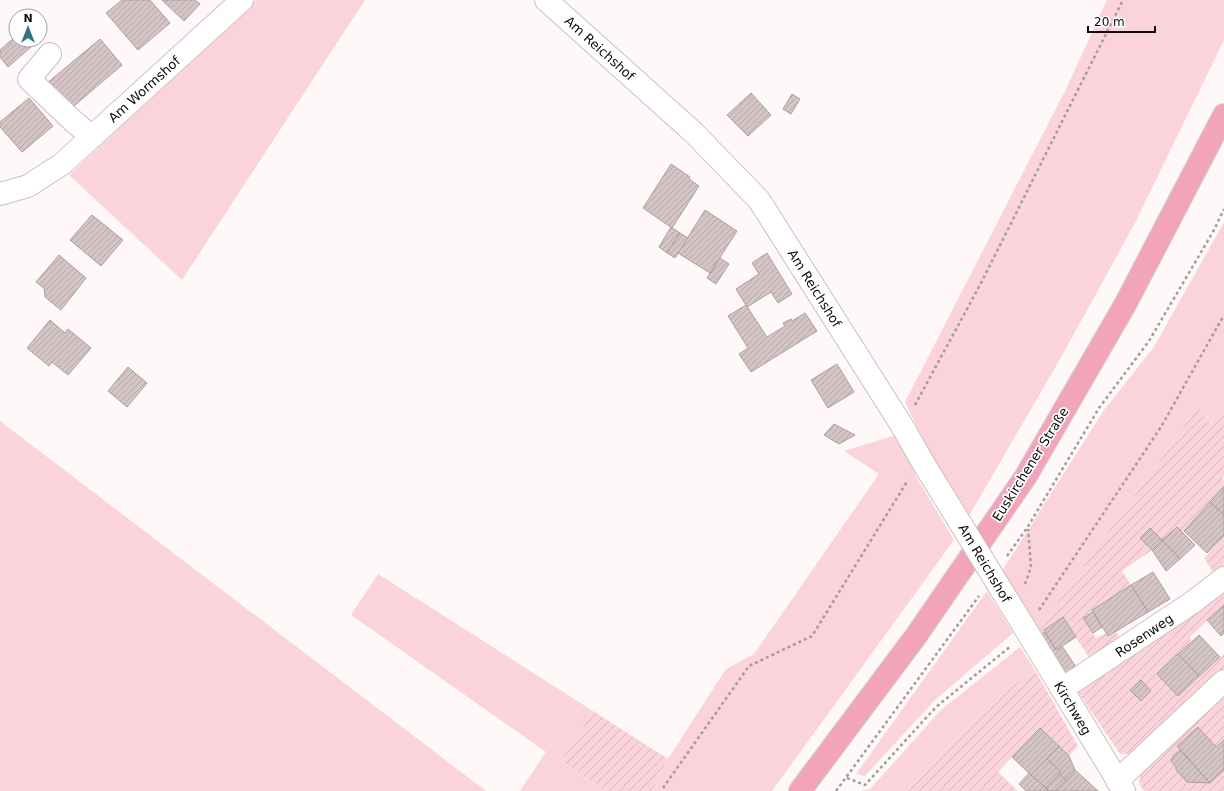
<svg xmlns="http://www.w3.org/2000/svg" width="1224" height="791" viewBox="0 0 1224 791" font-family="'DejaVu Sans',sans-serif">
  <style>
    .grass { fill: #fbd4db }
    .garden { fill: url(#garden-furrows) }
    .building { fill: url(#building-hatch); stroke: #ae9ea1 }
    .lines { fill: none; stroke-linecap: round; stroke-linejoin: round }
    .minor-casing { stroke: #cdbec0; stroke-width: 24 }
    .major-casing { stroke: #d4d3d3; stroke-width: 24 }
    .path { stroke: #a19c9d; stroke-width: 2.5; stroke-dasharray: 3 3; stroke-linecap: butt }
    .minor { stroke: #fff; stroke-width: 22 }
    .major { stroke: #f2a4b9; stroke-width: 22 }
    .minor-bridge-casing { stroke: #cdbec0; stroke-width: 24; stroke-linecap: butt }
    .minor-bridge { stroke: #fff; stroke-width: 22 }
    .labels { text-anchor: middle; stroke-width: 3.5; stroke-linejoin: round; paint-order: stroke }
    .street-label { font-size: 13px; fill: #0f0a0b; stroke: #fff }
  </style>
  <defs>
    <pattern id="garden-furrows" width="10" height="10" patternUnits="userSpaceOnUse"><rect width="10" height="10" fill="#fbd4db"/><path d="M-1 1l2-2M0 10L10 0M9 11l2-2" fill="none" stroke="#d6b5bb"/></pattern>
    <pattern id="building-hatch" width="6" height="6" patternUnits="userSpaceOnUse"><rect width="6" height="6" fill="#d4c4c6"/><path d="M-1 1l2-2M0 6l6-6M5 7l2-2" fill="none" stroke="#b5a7a9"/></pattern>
  </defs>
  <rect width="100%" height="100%" fill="#fef8f9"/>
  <g class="grass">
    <polygon points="256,0 365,0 182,280 69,175"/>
    <polygon points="1107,0 1224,0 1224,40 1134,225 1059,361 969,516 934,463 905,402 1065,91"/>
    <polygon points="1224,222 1224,411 1213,424 1198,406 1102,540 1037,633 1002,571 1104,410 1154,347"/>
    <polygon points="0,421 486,791 0,791"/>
    <polygon points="896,435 920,483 954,540 772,791 652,791 668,759 726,669 754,654 879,474 844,451"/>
    <polygon points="378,574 593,711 561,761 605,791 520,791 546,752 351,615"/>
    <polygon points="987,591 1013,633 935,700 865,776 856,774"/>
    <polygon points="1020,647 1036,672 1000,691 907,791 861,791 870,789 941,710"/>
  </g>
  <g class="garden">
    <polygon points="1198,406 1212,424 1224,411 1224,476 1222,478 1224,480 1224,487 1182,533 1176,527 1162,540 1140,538 1152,550 1122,571 1131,585 1092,610 1093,612 1083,618 1096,638 1106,633 1109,636 1116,632 1122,642 1092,662 1063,618 1044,630 1045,632 1040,635 1037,633 1045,620"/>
    <polygon points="1224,535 1224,567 1215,575 1204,558"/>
    <polygon points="1224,584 1224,605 1191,636 1190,643 1178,654 1199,676 1224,654 1224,671 1133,754 1120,754 1076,689"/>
    <polygon points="1036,672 1078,746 1069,756 1039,728 998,772 1018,791 907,791 1000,691"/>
    <polygon points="1224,691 1224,791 1144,791 1139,783 1141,767"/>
    <polygon points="593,711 668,759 652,791 605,791 561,761"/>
  </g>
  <g class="building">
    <polygon points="122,0 150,0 170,23 138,50 106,13"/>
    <polygon points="162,0 195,0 200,4 184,21"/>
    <polygon points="16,36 16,40 39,40 8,67 0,57 0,50"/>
    <polygon points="100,39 122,65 68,111 46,84"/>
    <polygon points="751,93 771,115 748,136 727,115"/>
    <polygon points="792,94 800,99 791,114 783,109"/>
    <polygon points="29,98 53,126 22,152 0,127 0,122"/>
    <polygon points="671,164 690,177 689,179 699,186 672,228 643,208"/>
    <polygon points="705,210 737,231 710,273 678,253"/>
    <polygon points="92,215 123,240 101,266 70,240"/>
    <polygon points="671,227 680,233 667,253 659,247"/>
    <polygon points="680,233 688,238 675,258 667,253"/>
    <polygon points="767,253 792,294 778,303 771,292 747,307 736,289 759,274 752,263"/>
    <polygon points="59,255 86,278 61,310 45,297 44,288 36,282"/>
    <polygon points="720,258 729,264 716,284 707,278"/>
    <polygon points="746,305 767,337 785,326 783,323 791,319 792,321 805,313 817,331 751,372 739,354 748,348 728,316"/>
    <polygon points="50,320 65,333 68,329 91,348 68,375 52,362 49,366 27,348"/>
    <polygon points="837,364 854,392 828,408 811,380"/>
    <polygon points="128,367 147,383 127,407 108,391"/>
    <polygon points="834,424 855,435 839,444 824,435"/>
    <polygon points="1224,487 1224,515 1210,502"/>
    <polygon points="1210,502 1224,515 1224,535 1207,553 1184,531"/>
    <polygon points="1177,527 1195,545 1180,559 1162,540"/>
    <polygon points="1150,528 1162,540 1152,550 1140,538"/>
    <polygon points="1162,540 1180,559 1166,571 1152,550"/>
    <polygon points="1153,572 1170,599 1148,612 1131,585"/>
    <polygon points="1131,585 1148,612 1108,636 1092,610"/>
    <polygon points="1224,605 1224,633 1221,636 1207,620"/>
    <polygon points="1093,612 1102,627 1093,633 1083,618"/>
    <polygon points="1063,617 1076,637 1056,650 1044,630"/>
    <polygon points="1045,632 1056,650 1062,646 1078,670 1067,678 1040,635"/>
    <polygon points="1199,635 1220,657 1199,676 1178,654"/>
    <polygon points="1178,654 1199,676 1178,696 1157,674"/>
    <polygon points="1141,680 1151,691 1141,701 1130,690"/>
    <polygon points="1198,727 1216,747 1224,740 1224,770 1210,783 1177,746"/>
    <polygon points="1040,728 1059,746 1031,775 1012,757"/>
    <polygon points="1059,746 1069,756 1075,770 1066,780 1059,774 1061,772 1047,759"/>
    <polygon points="1180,750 1210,783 1187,782 1176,770 1176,767 1171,761 1173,756"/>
    <polygon points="1047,759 1061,772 1046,788 1031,775"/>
    <polygon points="1075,770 1098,791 1055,791"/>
    <polygon points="1029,773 1031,775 1049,791 1026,791 1019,784"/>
    <polygon points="1059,774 1066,780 1055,791 1049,791 1046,788"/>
  </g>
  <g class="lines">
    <g class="minor-casing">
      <g id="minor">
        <polyline points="546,0 693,132 759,200 904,429 922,461"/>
        <polyline points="50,54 29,79 72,120 92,137"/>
        <polyline points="0,194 28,186 62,164 242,0"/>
        <polyline points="1023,625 1124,791"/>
        <polyline points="1062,689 1193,602 1224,578"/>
        <polyline points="1117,781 1224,681"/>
      </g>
    </g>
    <g class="major-casing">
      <polyline id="major" points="800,791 916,636 1026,476 1126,303 1224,115"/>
    </g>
    <g class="path">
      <polyline points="915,405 980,285 1123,0"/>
      <polyline points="1007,556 1027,528 1099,408 1149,341 1214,230 1224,209"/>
      <polyline points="1025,584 1031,567 1028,529"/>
      <polyline points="1039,610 1161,427 1224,315"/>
      <polyline points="847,778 865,785 936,707 1011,646"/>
      <polyline points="663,788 749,666 812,636 908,480"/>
      <polyline points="836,791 979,596"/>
    </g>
    <use href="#minor" class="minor"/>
    <use href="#major" class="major"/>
    <g class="minor-bridge-casing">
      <polyline id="minor-bridge" points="922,461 1023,625"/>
    </g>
    <use href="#minor-bridge" class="minor-bridge"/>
  </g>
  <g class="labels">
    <g class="street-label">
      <text transform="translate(600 48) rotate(42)" y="5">Am Reichshof</text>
      <text transform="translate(144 89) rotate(-42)" y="5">Am Wormshof</text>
      <text transform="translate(815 288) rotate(58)" y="5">Am Reichshof</text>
      <text transform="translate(1030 464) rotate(-58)" y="5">Euskirchener Straße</text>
      <text transform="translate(985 563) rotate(59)" y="5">Am Reichshof</text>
      <text transform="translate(1144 635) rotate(-34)" y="5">Rosenweg</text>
      <text transform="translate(1073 708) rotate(59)" y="5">Kirchweg</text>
    </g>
  </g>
  <g transform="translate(28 28)"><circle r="19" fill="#ffffff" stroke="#9f9d9d"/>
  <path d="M0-3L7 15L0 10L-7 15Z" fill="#2f7383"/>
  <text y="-6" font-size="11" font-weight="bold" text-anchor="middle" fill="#0f0a0b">N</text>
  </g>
  <path d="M1088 26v6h67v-6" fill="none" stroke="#0f0a0b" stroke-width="2"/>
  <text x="1094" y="26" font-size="12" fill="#0f0a0b" stroke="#ffffff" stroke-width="3" paint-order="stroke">20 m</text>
</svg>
